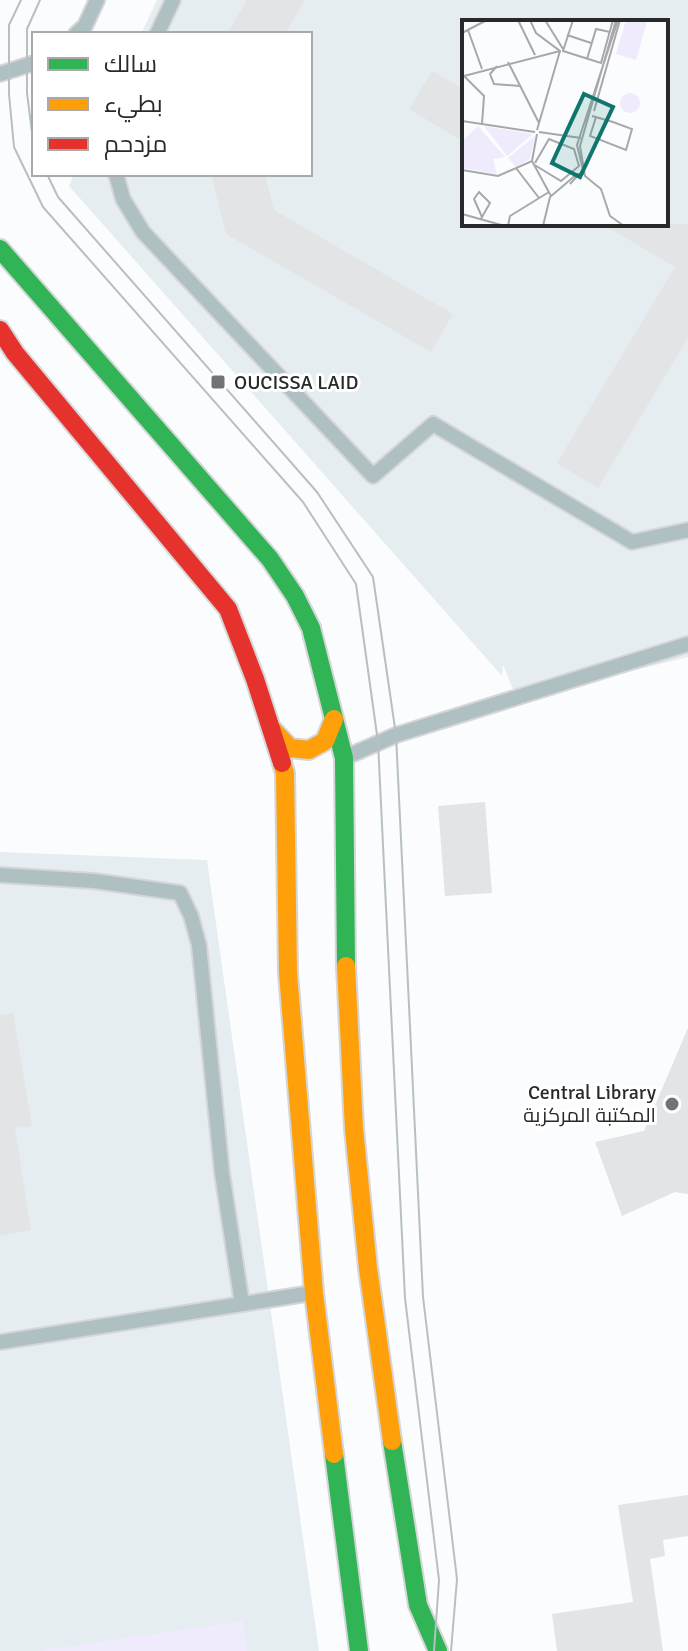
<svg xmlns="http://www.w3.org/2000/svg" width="688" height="1651" viewBox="0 0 688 1651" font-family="Signika,Cairo,sans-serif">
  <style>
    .built { fill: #e6edf1; fill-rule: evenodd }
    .green { fill: #f0eafd }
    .building { fill: #e3e4e6 }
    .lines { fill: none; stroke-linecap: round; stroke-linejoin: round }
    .lane-casing { stroke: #d5d6d7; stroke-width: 18 }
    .fast-casing { stroke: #d5d6d7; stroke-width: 22 }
    .slow-casing { stroke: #d5d6d7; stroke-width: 22 }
    .jam-casing { stroke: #d5d6d7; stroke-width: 22 }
    .lane { stroke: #afc0c3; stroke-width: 14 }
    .fast { stroke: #30b455; stroke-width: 18 }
    .slow { stroke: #ff9f0a; stroke-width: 18 }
    .jam { stroke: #e5322d; stroke-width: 18 }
    .tram { stroke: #b6c0c2; stroke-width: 2 }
    .poi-dot { fill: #717375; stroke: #fff; stroke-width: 3 }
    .labels { text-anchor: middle; stroke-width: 6; stroke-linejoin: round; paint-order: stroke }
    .poi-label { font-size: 20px; fill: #27292b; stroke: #fff; text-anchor: start }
    .inset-road { fill: none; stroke: #a6a8aa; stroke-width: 2 }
    .view { fill: #0f766e; fill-opacity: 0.15; stroke: #0f766e; stroke-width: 4 }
    .inset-edge { fill: none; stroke: #27292b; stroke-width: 4 }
  </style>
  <rect width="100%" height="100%" fill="#fafcfe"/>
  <g class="built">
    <path d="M157,0H688V657L517,699L503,665L502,676L69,186L74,174H310V34H141ZM464,22H666V224H464Z"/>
    <polygon points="0,852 207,860 319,1651 0,1651"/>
  </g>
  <polygon class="green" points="243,1621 247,1651 38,1651"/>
  <g class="building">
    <polygon points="247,0 305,0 285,34 227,34"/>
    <polygon points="432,71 464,89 464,142 409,109"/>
    <polygon points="211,174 265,174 274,210 453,314 431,352 226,234"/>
    <polygon points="602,224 688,224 688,338 598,488 557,463 675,267"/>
    <polygon points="485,802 492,893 445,896 438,806"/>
    <polygon points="13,1013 32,1126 15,1128 31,1230 0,1236 0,1015"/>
    <polygon points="688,1028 688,1194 675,1192 622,1216 595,1142 644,1131"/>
    <polygon points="688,1495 688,1536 663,1540 665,1556 650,1559 663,1651 557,1651 552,1614 633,1602 618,1505"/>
  </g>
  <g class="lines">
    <g class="lane-casing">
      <g id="lane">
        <polyline points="76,34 85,26 97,0"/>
        <polyline points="157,34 173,0"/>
        <polyline points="0,74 34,63"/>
        <polyline points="116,174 123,199 143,232 373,476 433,424 632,542 688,530"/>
        <polyline points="344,758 396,735 688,644"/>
        <polyline points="0,875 94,881 180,893 191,916 199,945 222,1173 242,1304"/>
        <polyline points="0,1342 312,1293"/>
      </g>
    </g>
    <g class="fast-casing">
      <g id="fast">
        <polyline points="0,249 270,559 295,596 311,628 344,758 346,966"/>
        <polyline points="392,1441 418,1605 438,1651"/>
        <polyline points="334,1454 359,1651"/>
      </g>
    </g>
    <g class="slow-casing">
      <g id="slow">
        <polyline points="271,728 290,748 309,750 325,741 334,719"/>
        <polyline points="282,763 285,773 288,973 314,1293 334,1454"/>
        <polyline points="346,966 354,1129 368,1268 392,1441"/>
      </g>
    </g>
    <g class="jam-casing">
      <polyline id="jam" points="0,330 15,353 228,609 255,679 282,763"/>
    </g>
    <use href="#lane" class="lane"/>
    <use href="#fast" class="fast"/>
    <use href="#slow" class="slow"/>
    <use href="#jam" class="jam"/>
    <g class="tram">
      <polyline points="21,0 9,25 9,94 14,147 43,207 303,502 356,584 378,742 405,1298 439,1580 434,1651"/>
      <polyline points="34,148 27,93 27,29 40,0"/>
      <polyline points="47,174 58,197 317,492 373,577 396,735 423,1297 457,1579 451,1651"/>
    </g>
  </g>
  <g class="poi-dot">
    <rect x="210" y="374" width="16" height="16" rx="4"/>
    <circle cx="672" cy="1104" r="8"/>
  </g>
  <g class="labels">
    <g class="poi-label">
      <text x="234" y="389">OUCISSA LAID</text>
      <text x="656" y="1099" text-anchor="end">Central Library<tspan x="656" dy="23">المكتبة المركزية</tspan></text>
    </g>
  </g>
  <g transform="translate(462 20)">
    <rect width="206" height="206" fill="#fafcfe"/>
    <path d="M164,0L185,1L174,40L154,34ZM158 83a10 10 0 1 1 20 0a10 10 0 1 1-20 0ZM16,106L43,137L31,139L35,154L0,148V121ZM22,106L71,114L45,136ZM73,116L68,139L54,147L46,138Z" fill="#f0eafd"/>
    <path class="inset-road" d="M56,0L73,35M68,0L74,13L98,31L75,110M83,0L101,29M111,0L101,31L139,43L151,0M154,0L118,126L123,156L139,169L148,196L162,206M6,10L20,49M0,13L25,0M105,15L129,23M125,39L134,9L148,12M46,42L77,103M35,46L28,54L32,64L58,66M2,56L98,31M2,56L22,76L20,104M132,91L158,0M130,96L151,102L170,109L164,130L128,116L134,97M0,101L73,112M77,112L119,118M70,141L75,114M71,144L99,161L117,146L112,129L87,119L73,143M54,148L77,178M0,150L36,156L70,141L89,176M108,164L121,150L115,125L156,0M0,166V191M0,194L43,206M19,199L20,197L28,183L17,172L12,179L20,197M46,206L48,196L87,172M81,206L88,177L115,154H123"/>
    <path class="view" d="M122,74L151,87L118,157L90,143Z"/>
    <rect width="206" height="206" class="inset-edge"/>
  </g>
  <rect x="32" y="32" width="280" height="144" fill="#ffffff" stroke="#a9a9aa" stroke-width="2"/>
  <rect x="48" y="58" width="40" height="12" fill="#30b455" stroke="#a9a9aa" stroke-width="2"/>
  <text x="104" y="72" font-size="24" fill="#27292b">سالك</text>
  <rect x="48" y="98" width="40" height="12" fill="#ff9f0a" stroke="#a9a9aa" stroke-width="2"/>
  <text x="104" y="112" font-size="24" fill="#27292b">بطيء</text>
  <rect x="48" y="138" width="40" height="12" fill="#e5322d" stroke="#a9a9aa" stroke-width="2"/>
  <text x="104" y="152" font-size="24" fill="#27292b">مزدحم</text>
</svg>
